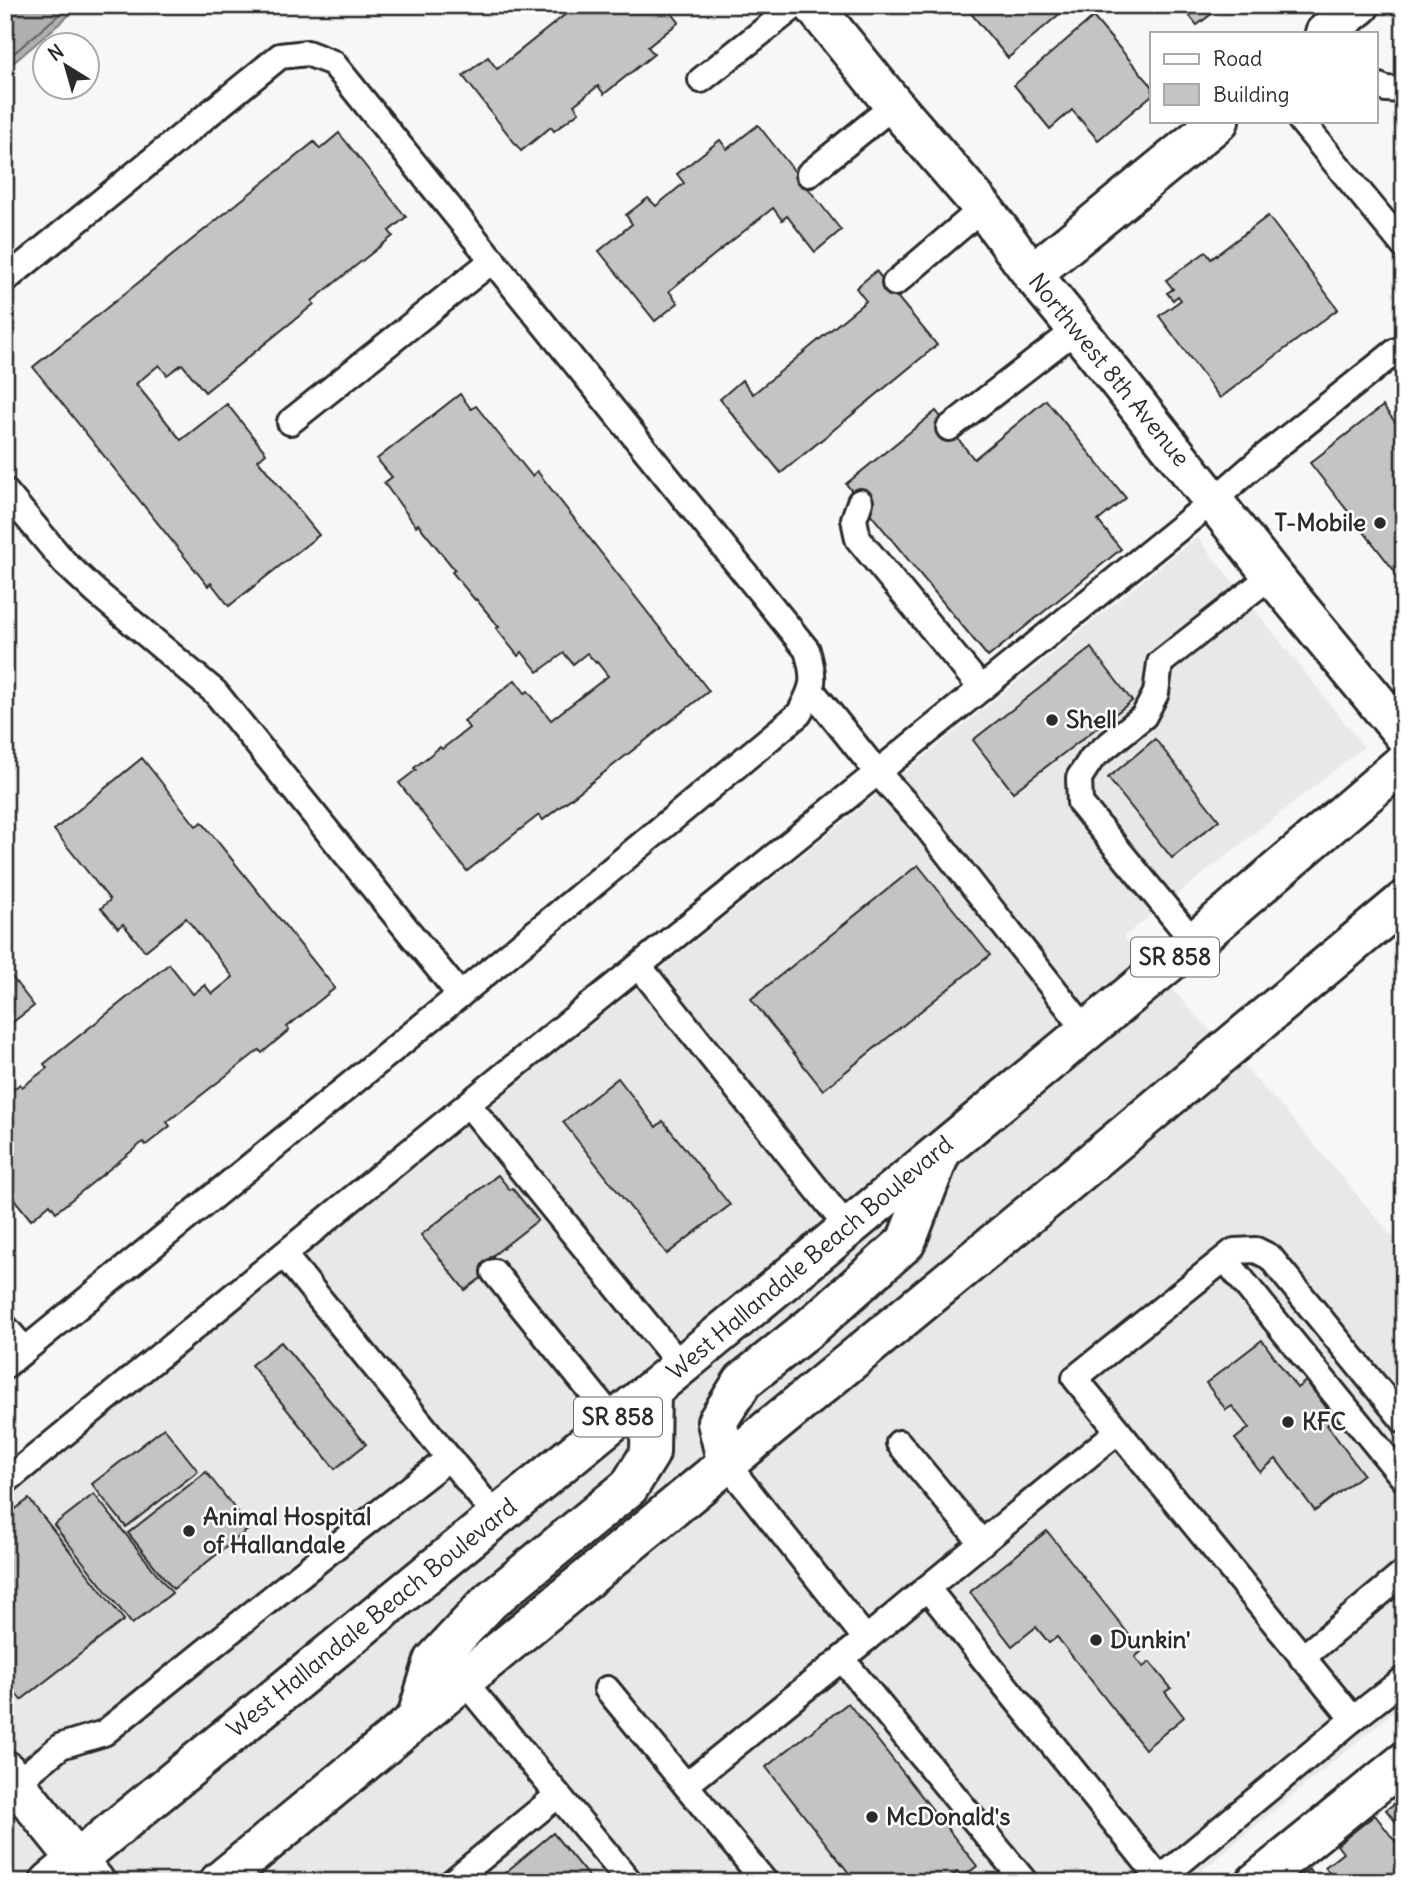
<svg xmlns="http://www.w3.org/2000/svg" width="1409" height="1887" viewBox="0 0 1409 1887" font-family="Delius,sans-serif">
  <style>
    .built { fill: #e8e8e8 }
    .water { fill: #b0b0b0; stroke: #7b7b7b; stroke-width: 2 }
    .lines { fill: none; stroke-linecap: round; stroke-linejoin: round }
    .shore { stroke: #606060; stroke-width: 2 }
    .building { fill: #c4c4c4; stroke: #2b2b2b; stroke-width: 2 }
    .service-casing { stroke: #2b2b2b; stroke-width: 30 }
    .minor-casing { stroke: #2b2b2b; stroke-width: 44 }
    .tertiary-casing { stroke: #2b2b2b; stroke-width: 44 }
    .primary-casing { stroke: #2b2b2b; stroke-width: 44 }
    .service { stroke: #fff; stroke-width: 24 }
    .minor { stroke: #fff; stroke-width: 38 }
    .tertiary { stroke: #fff; stroke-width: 38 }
    .primary { stroke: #fff; stroke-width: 38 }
    .poi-dot { fill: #2b2b2b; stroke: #fff; stroke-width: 2.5 }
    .labels { text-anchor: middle; stroke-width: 5; stroke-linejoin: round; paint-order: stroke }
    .shield { fill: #fff; stroke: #6b6b6b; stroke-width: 2 }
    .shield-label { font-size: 23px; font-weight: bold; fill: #2b2b2b }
    .street-label { font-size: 24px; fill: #2b2b2b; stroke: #fff }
    .poi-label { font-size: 24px; font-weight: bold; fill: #2b2b2b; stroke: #fff; text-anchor: start }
  </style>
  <rect width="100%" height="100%" fill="#f7f7f7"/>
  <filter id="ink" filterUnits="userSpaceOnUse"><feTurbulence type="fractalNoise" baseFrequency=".0143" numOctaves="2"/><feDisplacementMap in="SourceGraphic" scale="14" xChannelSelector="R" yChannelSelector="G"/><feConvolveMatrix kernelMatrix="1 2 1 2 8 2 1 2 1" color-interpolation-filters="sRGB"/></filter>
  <g filter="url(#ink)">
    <polygon class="built" points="1197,537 1364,747 1123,937 1288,1114 1404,1250 1404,1703 1188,1882 5,1882 5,1497"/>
    <polygon class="water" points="5,5 81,5 5,70"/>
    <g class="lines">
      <polyline class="shore" points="5,61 70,5"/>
    </g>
    <g class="building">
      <polygon points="577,5 665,5 679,22 648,47 654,54 604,94 598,86 574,105 579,112 554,131 551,127 521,151 463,76 488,57 497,69"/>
      <polygon points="964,5 1060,5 1064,10 1008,58"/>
      <polygon points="1181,5 1215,5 1218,9 1197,25"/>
      <polygon points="1093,17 1152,86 1152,95 1098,140 1072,110 1050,129 1014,85"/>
      <polygon points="758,125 841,230 815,252 787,216 782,220 773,208 669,291 678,303 655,321 599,251 632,224 626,215 648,198 656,206 684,183 677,174 720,140 727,149"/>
      <polygon points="339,133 406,217 389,231 393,236 312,301 314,304 205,392 182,364 167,375 159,365 136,384 181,440 227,404 266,453 258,460 319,535 229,606 211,583 208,586 33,367 314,142 320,149"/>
      <polygon points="1268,216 1338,309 1220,398 1159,316 1181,300 1178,296 1173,300 1167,293 1173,289 1166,280 1206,252 1211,259"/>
      <polygon points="876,271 937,345 781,473 720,399 742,380 753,394 866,301 856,288"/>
      <polygon points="460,394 471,409 476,406 532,476 537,471 709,691 543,820 539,815 467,871 399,783 416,770 414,768 440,747 442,749 469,728 464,721 515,680 525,693 528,691 551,720 608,676 597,662 596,663 587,653 573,664 564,653 538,672 522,652 518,656 496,628 499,627 476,599 475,600 452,572 455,570 418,524 416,526 384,483 392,477 377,459"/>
      <polygon points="1046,400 1126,498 1098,521 1121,549 988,657 846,484 936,411 974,459"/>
      <polygon points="1383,406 1404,434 1404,583 1310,463"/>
      <polygon points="1091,648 1132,701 1013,792 973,740"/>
      <polygon points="1155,739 1219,820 1172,858 1108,778"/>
      <polygon points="142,758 196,826 202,822 335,988 287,1027 289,1030 262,1053 259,1050 167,1122 170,1126 146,1145 143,1142 56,1212 50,1204 31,1220 5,1188 5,1096 20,1084 22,1087 47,1068 44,1064 169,964 193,994 205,985 212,994 233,977 186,918 145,951 123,924 118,928 101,908 110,900 54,830"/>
      <polygon points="918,865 990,955 823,1090 751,999"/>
      <polygon points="5,968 34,1006 5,1028"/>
      <polygon points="618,1078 656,1127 663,1121 730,1205 667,1254 563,1122"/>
      <polygon points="498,1175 510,1190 512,1188 538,1220 486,1261 493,1269 465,1290 421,1235"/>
      <polygon points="1262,1340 1297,1388 1306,1381 1335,1419 1327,1425 1363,1474 1315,1511 1276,1459 1260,1472 1235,1439 1249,1428 1232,1406 1226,1410 1206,1383"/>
      <polygon points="281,1342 366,1444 335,1469 251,1365"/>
      <polygon points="164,1428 198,1471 126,1527 92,1484"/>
      <polygon points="206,1472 250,1528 173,1589 128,1533"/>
      <polygon points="94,1494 172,1593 132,1624 54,1525"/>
      <polygon points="29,1499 124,1620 21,1700 5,1679 5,1517"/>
      <polygon points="1047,1531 1142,1651 1135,1657 1143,1667 1150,1662 1171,1688 1165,1692 1184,1717 1145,1749 1057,1637 1049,1643 1036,1627 1012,1646 970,1592"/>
      <polygon points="848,1703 977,1866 962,1878 957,1872 948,1880 949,1882 856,1882 766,1767"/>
      <polygon points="1404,1796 1404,1832 1386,1810"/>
      <polygon points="1375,1815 1404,1853 1404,1882 1336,1882 1325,1867 1343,1853 1337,1845"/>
      <polygon points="553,1833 593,1882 494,1882"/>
      <polygon points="1309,1869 1319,1882 1293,1882"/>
    </g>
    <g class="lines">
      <g class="service-casing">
        <g id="service">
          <polyline points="701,80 796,5"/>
          <polyline points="1376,85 1386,89 1404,90"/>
          <polyline points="1301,121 1404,246"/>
          <polyline points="809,174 894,105"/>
          <path d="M5,280L280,56L307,53L333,63L807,650C816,680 814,687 799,714L460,995L25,1350L5,1327"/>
          <polyline points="895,283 983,208"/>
          <polyline points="290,422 493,260"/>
          <polyline points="949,428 1077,329"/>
          <polyline points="5,491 65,563 96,592 215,692 460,995"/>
          <polyline points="860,502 854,519 858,539 981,688"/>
          <polyline points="812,691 877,772 922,821 1086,1030"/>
          <polyline points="1194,942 1080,803 1079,778 1092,758 1144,716 1156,693 1160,663 1272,575"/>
          <polyline points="639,966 847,1227"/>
          <polyline points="468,1104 681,1366"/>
          <polyline points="284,1255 449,1458"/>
          <polyline points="1225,1259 1404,1479"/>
          <polyline points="494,1272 614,1420"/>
          <polyline points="5,1366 25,1350"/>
          <polyline points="1118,1431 927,1588 1160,1879 1156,1882"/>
          <polyline points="899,1443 982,1543"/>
          <polyline points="5,1482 468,1104 1214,500 1261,459 1396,351 1404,349"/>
          <polyline points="866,1639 927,1588"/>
          <polyline points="1302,1658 1404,1573"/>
          <polyline points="842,1659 1025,1882"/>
          <polyline points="463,1680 630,1882"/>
          <polyline points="607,1689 765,1882"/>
          <polyline points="1353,1719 1075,1378 1234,1251 1256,1250 1270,1257 1404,1421"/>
          <polyline points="16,1783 61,1746 104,1733 335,1547 449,1458 496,1516"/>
          <polyline points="686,1785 866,1639 727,1464"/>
          <polyline points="1160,1879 1353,1719 1404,1679"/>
          <polyline points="452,1882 558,1795"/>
        </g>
      </g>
      <g class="minor-casing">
        <g id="minor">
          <polyline points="1325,33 1360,5"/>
          <polyline points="1032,274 1219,121"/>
          <polyline points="5,1770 95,1882"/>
          <polyline points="1256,1882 1404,1762"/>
        </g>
      </g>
      <g class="tertiary-casing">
        <polyline id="tertiary" points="813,5 894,105 983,208 1032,274 1077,329 1272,575 1404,735"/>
      </g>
      <g class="primary-casing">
        <g id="primary">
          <polyline points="727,1464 717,1422 743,1381 813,1325 906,1242 940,1154"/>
          <polyline points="416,1720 434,1661 490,1601 629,1487 650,1453 651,1391"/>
          <polyline points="50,1882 681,1366 1194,942 1404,762"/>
          <polyline points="219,1882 1056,1192 1404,901"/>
        </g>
      </g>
      <use href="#service" class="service"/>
      <use href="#minor" class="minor"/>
      <use href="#tertiary" class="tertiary"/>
      <use href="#primary" class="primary"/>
    </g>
  </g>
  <g class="poi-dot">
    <circle cx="1380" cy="523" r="7"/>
    <circle cx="1052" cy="720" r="7"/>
    <circle cx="1288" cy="1422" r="7"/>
    <circle cx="189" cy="1531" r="7"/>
    <circle cx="1096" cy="1640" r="7"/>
    <circle cx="872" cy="1817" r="7"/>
  </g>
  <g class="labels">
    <g class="shield">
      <rect x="1131" y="937.5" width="88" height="39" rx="5"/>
      <rect x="574" y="1397.5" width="88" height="39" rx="5"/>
    </g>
    <g class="shield-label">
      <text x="1175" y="965">SR 858</text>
      <text x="618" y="1425">SR 858</text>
    </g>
    <g class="street-label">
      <text transform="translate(1109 370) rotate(51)" y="8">Northwest 8th Avenue</text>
      <text transform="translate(810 1258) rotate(-40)" y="8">West Hallandale Beach Boulevard</text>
      <text transform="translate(372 1618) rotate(-39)" y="8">West Hallandale Beach Boulevard</text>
    </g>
    <g class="poi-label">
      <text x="1366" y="531" text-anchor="end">T-Mobile</text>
      <text x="1066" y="728">Shell</text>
      <text x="1302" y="1430">KFC</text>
      <text x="203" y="1525">Animal Hospital<tspan x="203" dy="28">of Hallandale</tspan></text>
      <text x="1110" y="1648">Dunkin'</text>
      <text x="886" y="1825">McDonald's</text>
    </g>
  </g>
  <rect width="1409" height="1887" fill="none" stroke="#fff" stroke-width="28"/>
  <rect x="14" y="14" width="1381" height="1859" fill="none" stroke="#2b2b2b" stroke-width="2.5" filter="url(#ink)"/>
  <rect x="1150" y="32" width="228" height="91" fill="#ffffff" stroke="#aaaaaa" stroke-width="2"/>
  <rect x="1164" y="54" width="35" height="10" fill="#ffffff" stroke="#aaaaaa" stroke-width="2"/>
  <text x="1213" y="66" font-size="21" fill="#2b2b2b">Road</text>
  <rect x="1164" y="84" width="35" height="21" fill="#c4c4c4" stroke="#aaaaaa" stroke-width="2"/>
  <text x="1213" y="102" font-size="21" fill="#2b2b2b">Building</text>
  <g transform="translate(66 66) rotate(323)"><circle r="33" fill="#ffffff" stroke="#aaaaaa" stroke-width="2"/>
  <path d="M0-5L12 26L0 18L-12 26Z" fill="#2b2b2b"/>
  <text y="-10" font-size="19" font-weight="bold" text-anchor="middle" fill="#2b2b2b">N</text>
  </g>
</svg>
